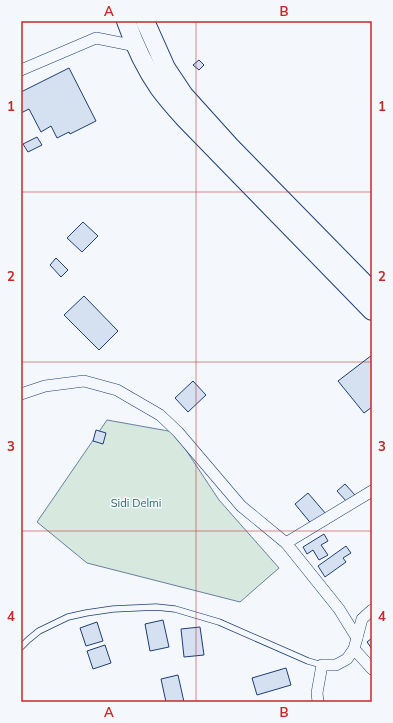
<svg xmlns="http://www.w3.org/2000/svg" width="393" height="723" viewBox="0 0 393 723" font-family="Mulish,sans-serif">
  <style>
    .green { fill: #d7e8df; stroke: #687fa3 }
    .building { fill: #d5e0f0; stroke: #1d3f73 }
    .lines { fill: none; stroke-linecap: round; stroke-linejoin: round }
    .service-casing { stroke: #1d3f73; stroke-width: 7 }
    .minor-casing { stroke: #1d3f73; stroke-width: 12 }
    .trunk-casing { stroke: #1d3f73; stroke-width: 20 }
    .service { stroke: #f4f7fb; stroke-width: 5.5 }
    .minor { stroke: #f4f7fb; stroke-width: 11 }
    .trunk { stroke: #f4f7fb; stroke-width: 18 }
    .grid { fill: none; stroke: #c62828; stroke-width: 1; stroke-opacity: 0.55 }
    .labels { text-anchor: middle; stroke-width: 3; stroke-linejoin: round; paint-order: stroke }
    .park-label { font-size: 11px; fill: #2c6c60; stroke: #f4f7fb }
    .neatline { fill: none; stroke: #c62828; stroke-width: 1.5 }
    .grid-label { font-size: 13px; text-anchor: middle; font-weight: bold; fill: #c62828 }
  </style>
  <rect width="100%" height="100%" fill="#f4f7fb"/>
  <polygon class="green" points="107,420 174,432 219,500 279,568 240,602 87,563 37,522"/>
  <g class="building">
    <polygon points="199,60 204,65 199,70 193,65"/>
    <polygon points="69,68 96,121 70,134 69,132 57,138 51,126 41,132 29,109 21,113 21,92"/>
    <polygon points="37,137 42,145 28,152 23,144"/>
    <polygon points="83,222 98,236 82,252 67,238"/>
    <polygon points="56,258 68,270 61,277 50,265"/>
    <polygon points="84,296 118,331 99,350 64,315"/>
    <polygon points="372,355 372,407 364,413 338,381"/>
    <polygon points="193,381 206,395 188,412 175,398"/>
    <polygon points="96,430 106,433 103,444 93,441"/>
    <polygon points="345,484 355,495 347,502 337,491"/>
    <polygon points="308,493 326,514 313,526 295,504"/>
    <polygon points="324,534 328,541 321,545 328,555 319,560 313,550 307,554 303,547"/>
    <polygon points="346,546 351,553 343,558 346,562 325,577 318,566"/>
    <polygon points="163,620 169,647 150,651 145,624"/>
    <polygon points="97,622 103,641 86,646 80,628"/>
    <polygon points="200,627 204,655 184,657 181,629"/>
    <polygon points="372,638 372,649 367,642"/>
    <polygon points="105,645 111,663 93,669 87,651"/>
    <polygon points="286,668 291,685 257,695 252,678"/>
    <polygon points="178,675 184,702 166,702 161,679"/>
  </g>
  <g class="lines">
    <g class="service-casing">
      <polyline id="service" points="21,647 28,640 39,631 68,617 86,613 113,609 156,607 175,609 219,622 308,661 322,665"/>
    </g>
    <g class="minor-casing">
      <g id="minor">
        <polyline points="21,70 96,38 136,46"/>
        <polyline points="21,394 45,386 84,381 117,390 160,415 178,432 241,506 286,543 339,609 357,638"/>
        <polyline points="286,543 372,491"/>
        <polyline points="354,649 372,669"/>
        <polyline points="318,702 317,693 322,665 336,665 347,659 354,649 362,619 372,610"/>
      </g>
    </g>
    <g class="trunk-casing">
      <g id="trunk">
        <path d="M126,21C134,44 145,68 159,88C167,99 176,109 185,119L372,311"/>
        <polyline points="145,21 166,68 184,95 230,146 372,291"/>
      </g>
    </g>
    <use href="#service" class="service"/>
    <use href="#minor" class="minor"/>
    <use href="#trunk" class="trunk"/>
  </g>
  <path class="grid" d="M196,21V702M21,192H372M21,362H372M21,531H372"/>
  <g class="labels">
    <g class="park-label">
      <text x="136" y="507">Sidi Delmi</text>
    </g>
  </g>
  <rect width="393" height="723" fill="none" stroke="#f4f7fb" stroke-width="44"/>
  <rect x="22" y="22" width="349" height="679" class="neatline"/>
  <g class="grid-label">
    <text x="109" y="16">A</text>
    <text x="284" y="16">B</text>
    <text x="11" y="111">1</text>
    <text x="382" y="111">1</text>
    <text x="11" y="281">2</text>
    <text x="382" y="281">2</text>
    <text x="11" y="451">3</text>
    <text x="382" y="451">3</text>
    <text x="11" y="621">4</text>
    <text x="382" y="621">4</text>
    <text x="109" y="717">A</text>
    <text x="284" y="717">B</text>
  </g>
</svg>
